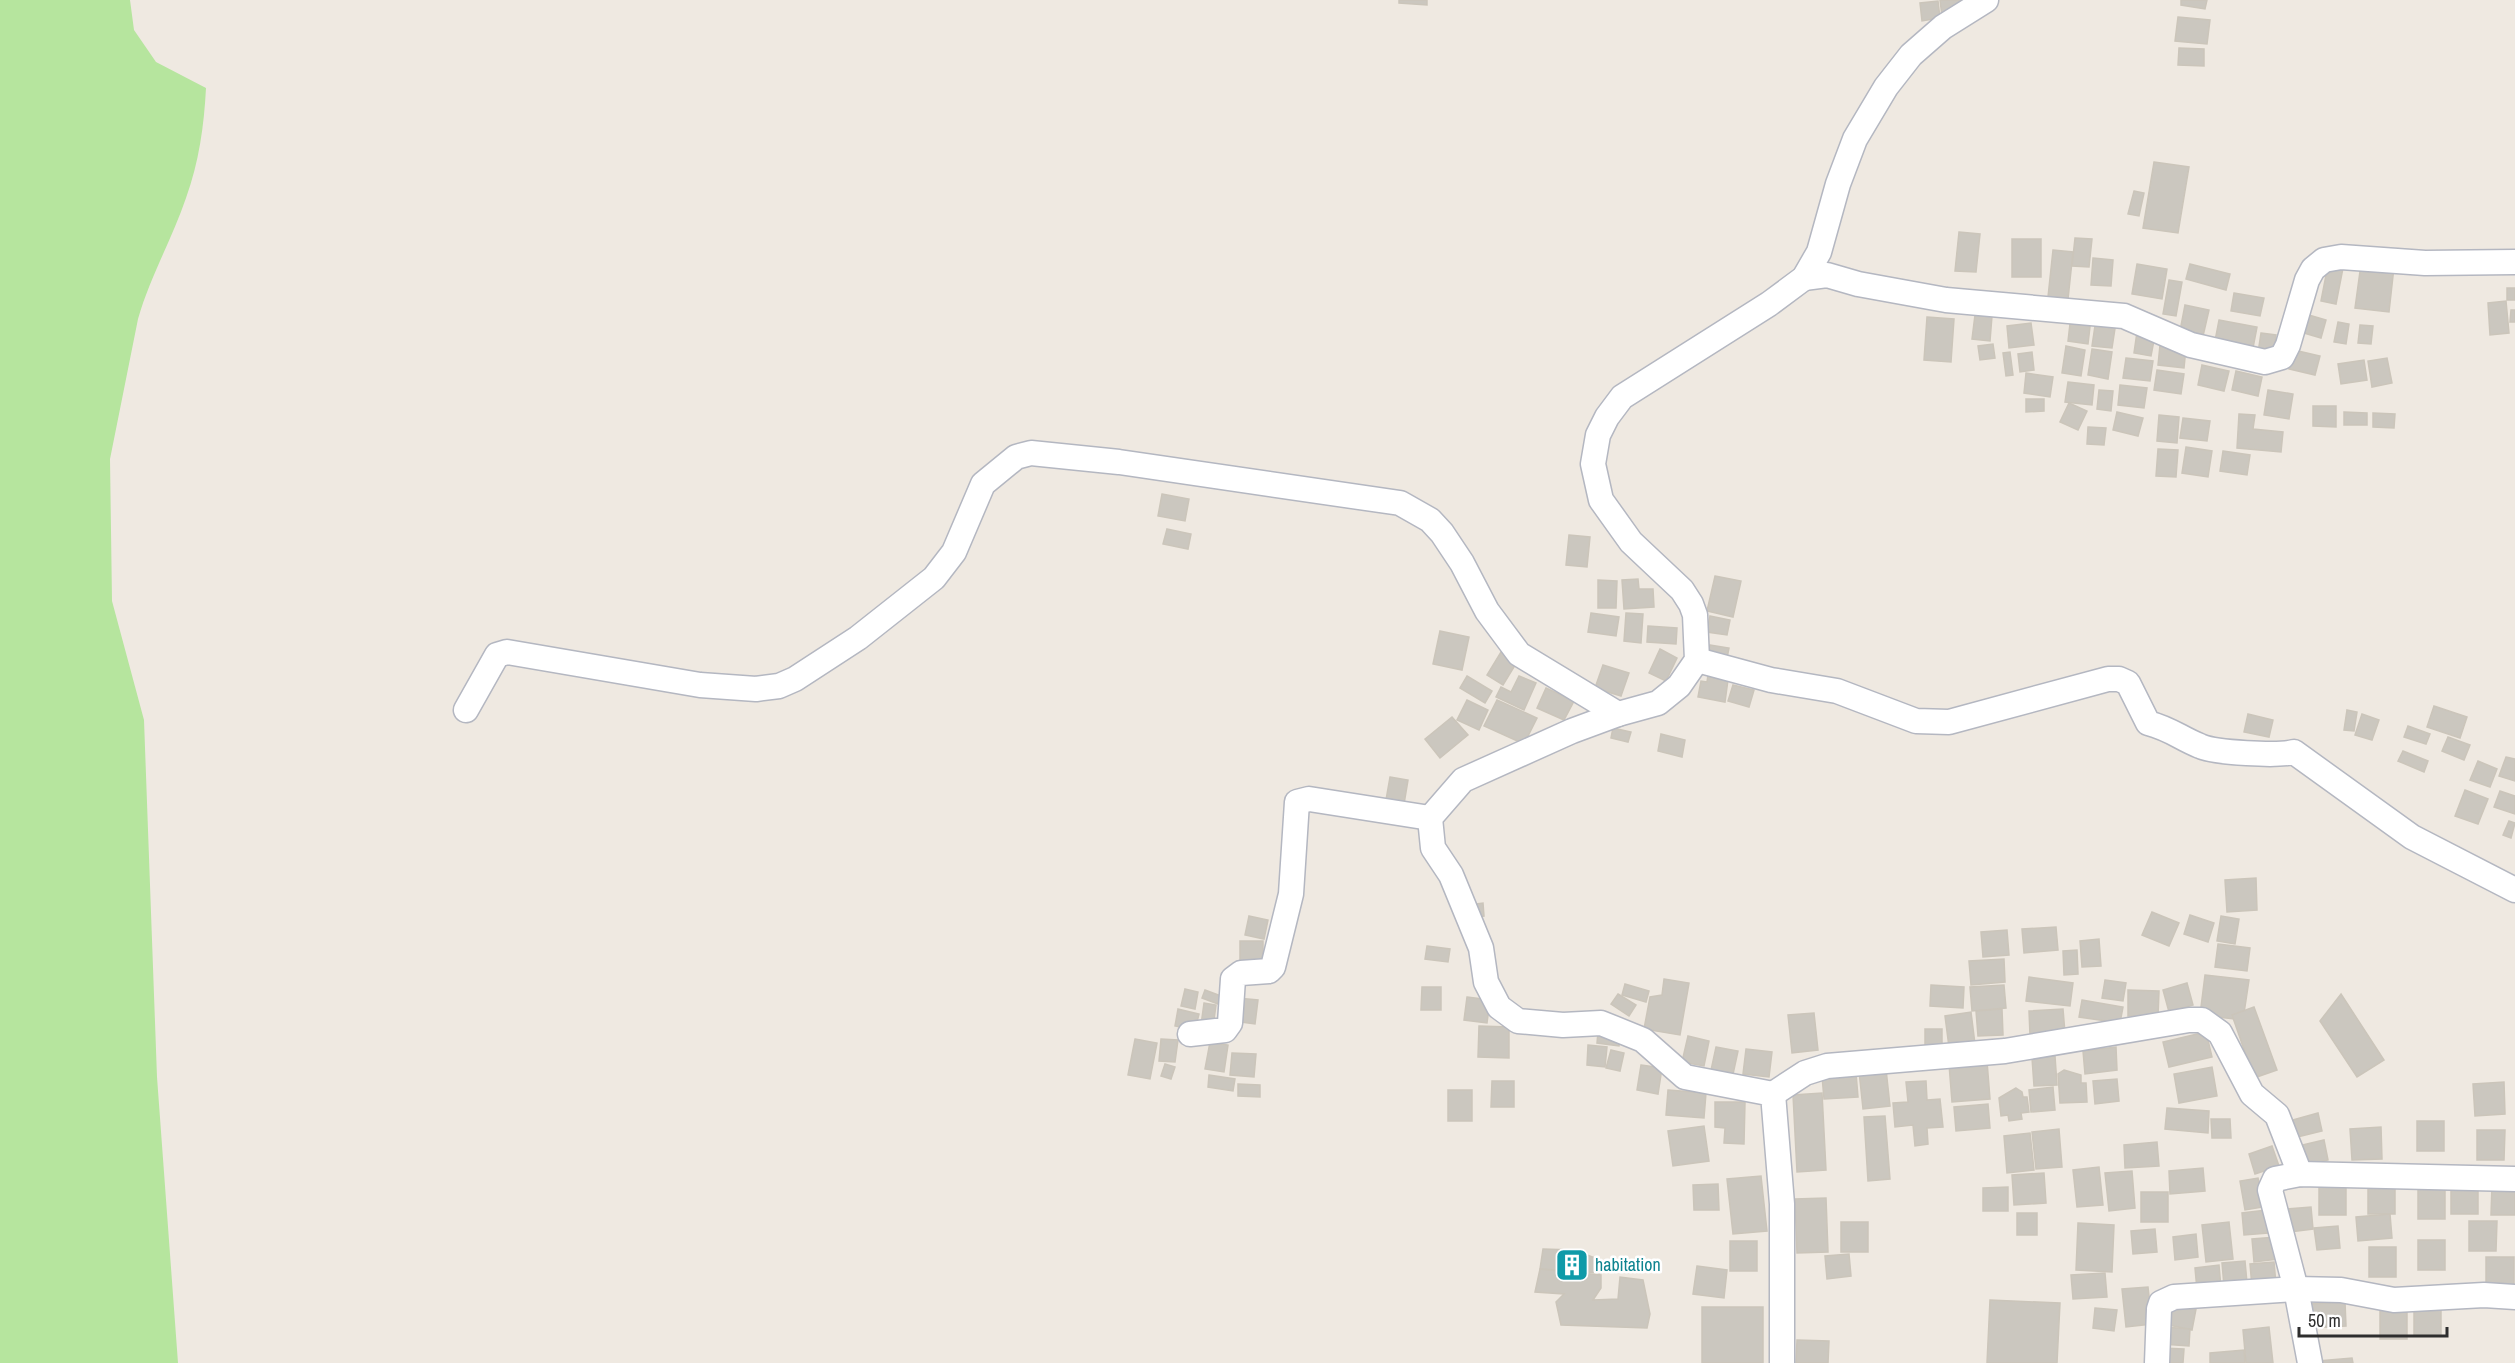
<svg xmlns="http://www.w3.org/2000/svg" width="2515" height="1363" viewBox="0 0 2515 1363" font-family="'Archivo Narrow',sans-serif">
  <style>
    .green { fill: #b6e59e }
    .building { fill: #cbc7bf; stroke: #cbc5ba; stroke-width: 1.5 }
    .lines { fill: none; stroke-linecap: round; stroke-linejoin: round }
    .minor-casing { stroke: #b4b7c1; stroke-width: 27 }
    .minor { stroke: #fff; stroke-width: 24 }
    .labels { text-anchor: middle; stroke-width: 5; stroke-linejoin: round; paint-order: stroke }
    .culture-label { font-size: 18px; fill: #0d838f; stroke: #fff; text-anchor: start }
  </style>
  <rect width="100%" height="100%" fill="#efe9e1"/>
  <path class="green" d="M0,0H130L134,30L156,62L206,88C204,126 199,162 186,198C172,239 150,277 138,319L110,459L112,601L144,720L157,1077L178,1363H0Z"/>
  <g class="building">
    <polygon points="1399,0 1427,0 1427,5 1399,3"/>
    <polygon points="1940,0 1962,0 1964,13 1942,16"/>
    <polygon points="2181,0 2207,0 2205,9 2181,5"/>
    <polygon points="1938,1 1940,18 1922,21 1920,3"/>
    <polygon points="2178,17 2210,20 2207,44 2175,41"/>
    <polygon points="2179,48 2204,49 2204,66 2178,65"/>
    <polygon points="2154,162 2189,167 2178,233 2143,228"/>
    <polygon points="2134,191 2144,193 2139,216 2128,214"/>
    <polygon points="1959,232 1980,234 1976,272 1955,271"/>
    <polygon points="2075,238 2092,239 2089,267 2072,266"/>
    <rect x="2012" y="239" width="29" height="38"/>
    <polygon points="2053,250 2073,252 2068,299 2048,297"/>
    <polygon points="2093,258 2113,260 2111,286 2091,285"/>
    <polygon points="2137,264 2167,269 2162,299 2132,294"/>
    <polygon points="2190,264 2230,274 2226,290 2186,279"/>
    <polygon points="2361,264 2394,267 2389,312 2355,308"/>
    <polygon points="2328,265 2343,268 2336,304 2321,301"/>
    <polygon points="2169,280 2182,282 2176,316 2163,314"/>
    <rect x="2507" y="288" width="8" height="12"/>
    <polygon points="2234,293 2264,298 2260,316 2231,311"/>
    <polygon points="2506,301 2509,333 2490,335 2488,303"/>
    <polygon points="2185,305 2209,310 2203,336 2180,331"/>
    <polygon points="2511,310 2515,310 2515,322 2510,322"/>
    <polygon points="2302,313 2326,320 2321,338 2297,331"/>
    <polygon points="1975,315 1992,316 1990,341 1972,339"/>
    <polygon points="2071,315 2091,318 2088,344 2068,341"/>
    <polygon points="1927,317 1954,319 1951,362 1924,360"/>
    <polygon points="2096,319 2116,322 2112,348 2092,346"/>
    <polygon points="2219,320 2257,327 2253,348 2215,341"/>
    <polygon points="2338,322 2349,324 2346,344 2334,342"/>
    <polygon points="2031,323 2034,345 2009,348 2007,326"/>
    <polygon points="2360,325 2373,326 2371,344 2358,343"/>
    <polygon points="2137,332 2155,335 2151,356 2134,353"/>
    <polygon points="2261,333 2276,335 2273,355 2258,353"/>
    <polygon points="1993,344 1995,358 1980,360 1978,346"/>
    <polygon points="2160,345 2186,348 2184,368 2158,365"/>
    <polygon points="2066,346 2085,350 2081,376 2062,373"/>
    <polygon points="2092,349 2112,352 2108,379 2088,375"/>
    <polygon points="2294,350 2320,356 2315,375 2289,369"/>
    <polygon points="2010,352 2013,375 2006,376 2003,353"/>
    <polygon points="2032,352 2034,370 2020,372 2018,354"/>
    <polygon points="2126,358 2153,361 2150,381 2123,378"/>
    <polygon points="2387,358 2392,383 2372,387 2368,361"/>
    <polygon points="2364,360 2367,380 2341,384 2338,364"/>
    <polygon points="2202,365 2229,371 2224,391 2198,385"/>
    <polygon points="2157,370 2184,374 2181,394 2154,390"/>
    <polygon points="2236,371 2262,377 2258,396 2232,390"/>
    <polygon points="2026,373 2053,377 2050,397 2024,393"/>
    <polygon points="2068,382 2094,385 2092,405 2065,402"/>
    <polygon points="2120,385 2147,388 2144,408 2118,405"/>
    <polygon points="2099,390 2113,391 2111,411 2097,409"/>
    <polygon points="2268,390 2293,394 2289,419 2264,415"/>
    <polygon points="2026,399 2044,399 2044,411 2026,412"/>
    <polygon points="2069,403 2087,411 2078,430 2060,422"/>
    <polygon points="2313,406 2336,406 2336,427 2313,426"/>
    <polygon points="2117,412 2143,418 2138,436 2113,430"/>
    <polygon points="2344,412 2367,413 2367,425 2344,425"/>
    <polygon points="2373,413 2395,414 2394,428 2373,427"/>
    <polygon points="2239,414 2255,415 2253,429 2283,432 2281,452 2237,448"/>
    <polygon points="2159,415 2179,417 2177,443 2157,441"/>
    <polygon points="2183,418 2210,421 2207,441 2180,438"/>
    <polygon points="2088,427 2106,428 2104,445 2087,444"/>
    <polygon points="2186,447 2212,451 2208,477 2182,473"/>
    <polygon points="2158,449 2178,450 2176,477 2156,476"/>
    <polygon points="2223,451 2250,455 2247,475 2220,471"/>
    <polygon points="1162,494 1189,499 1185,521 1158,516"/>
    <polygon points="1167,529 1191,534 1188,549 1163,544"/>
    <polygon points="1569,535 1590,537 1587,567 1566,565"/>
    <polygon points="1715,576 1741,581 1733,617 1707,611"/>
    <polygon points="1638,579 1639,589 1653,589 1654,607 1624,609 1622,580"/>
    <polygon points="1598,580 1617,581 1616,608 1598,608"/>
    <polygon points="1591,613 1619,617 1616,636 1588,632"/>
    <polygon points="1626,613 1643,614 1641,643 1624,641"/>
    <polygon points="1710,616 1730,620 1727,635 1707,632"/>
    <polygon points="1648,626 1677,628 1676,644 1647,642"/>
    <polygon points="1440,631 1469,637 1462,670 1433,664"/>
    <polygon points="1710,645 1729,648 1726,663 1708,660"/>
    <polygon points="1660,649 1677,658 1666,681 1649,673"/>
    <polygon points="1501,652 1517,662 1503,685 1487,675"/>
    <polygon points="1603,665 1629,673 1621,696 1595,688"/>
    <polygon points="1709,668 1729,672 1725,702 1698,697 1701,681 1707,682"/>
    <polygon points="1467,676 1492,691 1485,703 1460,688"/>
    <polygon points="1519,676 1536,683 1524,710 1496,697 1501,687 1511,692"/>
    <polygon points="1733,685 1754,690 1749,707 1728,701"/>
    <polygon points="1546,688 1574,701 1564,720 1537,708"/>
    <polygon points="1467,700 1488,710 1479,730 1457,720"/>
    <polygon points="1497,700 1537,718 1524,744 1484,726"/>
    <polygon points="2434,706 2467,717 2460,738 2427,727"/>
    <polygon points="2347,710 2357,712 2354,731 2344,730"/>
    <polygon points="2248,714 2273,720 2269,737 2244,732"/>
    <polygon points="2362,714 2379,720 2372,740 2355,735"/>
    <polygon points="1452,717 1468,735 1440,758 1425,739"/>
    <polygon points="2408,726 2430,734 2426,744 2404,737"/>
    <polygon points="1613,728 1631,732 1628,742 1611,738"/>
    <polygon points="1661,734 1685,740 1682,757 1658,751"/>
    <polygon points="2448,737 2470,745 2464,760 2442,751"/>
    <polygon points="2403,751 2428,761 2424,772 2398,761"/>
    <polygon points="2506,757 2515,759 2515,781 2499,776"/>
    <polygon points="2478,761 2497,769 2490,787 2470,780"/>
    <polygon points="1390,777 1408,780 1404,804 1386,800"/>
    <polygon points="2465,790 2488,799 2478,824 2455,816"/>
    <polygon points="2500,791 2515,796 2515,814 2494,807"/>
    <polygon points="2509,821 2515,823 2511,838 2503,835"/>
    <polygon points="2256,878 2257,910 2227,912 2225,880"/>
    <polygon points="1483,903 1484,916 1470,918 1469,905"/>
    <polygon points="2152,912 2179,923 2169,946 2142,935"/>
    <polygon points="2190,915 2214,923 2208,942 2184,934"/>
    <polygon points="1249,916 1268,920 1264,939 1245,935"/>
    <polygon points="2221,916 2239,919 2235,944 2217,941"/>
    <polygon points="2056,927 2058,950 2024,953 2022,929"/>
    <polygon points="2007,930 2009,955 1983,957 1981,932"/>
    <polygon points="2099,939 2101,966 2082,967 2080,941"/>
    <rect x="1240" y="941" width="23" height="23"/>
    <polygon points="2218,944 2250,948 2247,971 2215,967"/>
    <polygon points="1427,946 1450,949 1448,962 1425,959"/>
    <polygon points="2077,950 2078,974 2064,975 2063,951"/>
    <polygon points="2004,959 2005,982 1971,985 1969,961"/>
    <polygon points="2205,975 2249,980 2243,1020 2200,1015"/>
    <polygon points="2029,977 2073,983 2070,1006 2026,1001"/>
    <polygon points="1664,979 1689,983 1680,1035 1644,1029 1650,997 1662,995"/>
    <polygon points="2105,980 2126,983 2123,1001 2102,998"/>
    <polygon points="2187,983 2193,1005 2169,1012 2163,990"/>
    <polygon points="1625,984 1649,991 1646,1002 1622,995"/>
    <polygon points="1931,985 1964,987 1963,1008 1930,1006"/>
    <polygon points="2004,985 2006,1008 1972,1011 1970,987"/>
    <polygon points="1422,987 1441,987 1441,1010 1421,1010"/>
    <polygon points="1185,989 1198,992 1195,1009 1181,1006"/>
    <polygon points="1205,990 1221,996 1218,1004 1202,998"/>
    <polygon points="2128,990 2159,991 2158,1016 2128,1016"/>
    <polygon points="1618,994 1636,1005 1629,1016 1611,1004"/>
    <polygon points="2341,994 2384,1060 2357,1077 2320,1021"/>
    <polygon points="1467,997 1490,1000 1487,1023 1464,1020"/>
    <polygon points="1237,998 1258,1000 1255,1024 1234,1021"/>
    <polygon points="2082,1000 2123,1007 2120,1023 2079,1017"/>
    <polygon points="1204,1003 1216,1005 1213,1027 1201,1025"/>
    <polygon points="2254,1007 2277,1070 2254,1078 2232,1015"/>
    <polygon points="1178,1009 1199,1014 1195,1030 1175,1026"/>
    <polygon points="2002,1009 2003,1035 1978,1036 1976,1011"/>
    <polygon points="2063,1009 2065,1033 2030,1035 2029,1011"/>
    <polygon points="1971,1012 1975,1044 1949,1047 1945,1016"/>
    <polygon points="1814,1013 1818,1050 1792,1053 1788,1015"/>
    <polygon points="1479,1026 1509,1027 1509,1058 1478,1057"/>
    <polygon points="1925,1029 1942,1029 1942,1050 1925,1051"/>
    <polygon points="1598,1032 1621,1035 1619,1046 1597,1043"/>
    <polygon points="2206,1032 2212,1057 2169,1067 2163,1042"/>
    <polygon points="1688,1036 1709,1041 1704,1066 1682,1062"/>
    <polygon points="1135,1039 1157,1043 1150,1079 1128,1075"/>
    <polygon points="1161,1039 1178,1040 1175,1062 1159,1061"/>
    <polygon points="1210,1042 1228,1045 1224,1072 1205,1069"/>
    <polygon points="1588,1045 1607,1047 1605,1067 1587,1065"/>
    <polygon points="1716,1047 1738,1051 1732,1079 1710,1075"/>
    <polygon points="2116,1047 2117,1070 2085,1074 2083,1051"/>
    <polygon points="1746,1049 1772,1052 1769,1077 1743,1074"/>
    <polygon points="1611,1050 1624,1053 1620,1071 1606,1068"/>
    <polygon points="1232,1053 1256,1054 1254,1077 1230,1075"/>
    <polygon points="2055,1056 2057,1085 2034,1086 2032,1058"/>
    <polygon points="1987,1061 1990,1099 1952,1102 1949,1064"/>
    <polygon points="1165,1064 1175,1067 1171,1079 1161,1076"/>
    <polygon points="1641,1065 1662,1068 1658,1094 1637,1090"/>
    <polygon points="2212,1067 2217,1096 2179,1103 2174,1074"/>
    <polygon points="1886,1069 1890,1106 1863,1109 1859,1071"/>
    <polygon points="2064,1070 2081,1075 2081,1083 2086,1083 2087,1102 2060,1103 2058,1074"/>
    <polygon points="1856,1073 1858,1097 1824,1099 1822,1076"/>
    <polygon points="1209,1075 1235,1079 1233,1091 1208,1087"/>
    <polygon points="2117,1079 2119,1101 2095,1104 2093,1081"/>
    <polygon points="1492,1081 1514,1081 1514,1107 1491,1107"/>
    <polygon points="1926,1081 1927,1100 1940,1099 1943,1127 1927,1128 1928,1144 1915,1146 1913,1125 1895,1127 1893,1103 1908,1102 1906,1082"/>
    <polygon points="2504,1082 2505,1114 2475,1116 2473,1084"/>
    <polygon points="1238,1084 1260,1085 1260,1097 1238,1096"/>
    <polygon points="2053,1087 2055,1110 2031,1112 2029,1090"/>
    <polygon points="2016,1088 2022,1092 2023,1097 2027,1097 2029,1112 2021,1113 2022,1119 2009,1121 2008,1115 2001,1116 1999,1098"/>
    <rect x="1448" y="1090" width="24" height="31"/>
    <polygon points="1668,1090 1706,1093 1704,1118 1666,1115"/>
    <polygon points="1822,1093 1826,1170 1797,1172 1793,1095"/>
    <polygon points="1715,1102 1745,1102 1744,1144 1724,1143 1725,1128 1715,1127"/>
    <polygon points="1988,1104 1990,1128 1956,1131 1954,1107"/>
    <polygon points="2167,1108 2209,1111 2208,1133 2165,1129"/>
    <polygon points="2318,1113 2322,1131 2293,1138 2289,1121"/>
    <polygon points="1885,1116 1890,1179 1868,1181 1864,1117"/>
    <polygon points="2211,1119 2230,1119 2231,1138 2212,1138"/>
    <rect x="2417" y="1121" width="27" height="30"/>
    <polygon points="1704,1126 1709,1161 1673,1166 1668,1131"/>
    <polygon points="2381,1127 2382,1159 2352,1160 2350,1129"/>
    <polygon points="2059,1129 2062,1167 2036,1169 2032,1132"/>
    <polygon points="2477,1130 2505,1130 2504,1160 2477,1160"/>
    <polygon points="2030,1133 2034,1170 2007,1173 2004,1136"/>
    <polygon points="2324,1140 2328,1160 2303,1166 2298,1146"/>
    <polygon points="2157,1142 2159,1166 2125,1168 2124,1145"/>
    <polygon points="2272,1146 2279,1166 2255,1174 2249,1154"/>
    <polygon points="2099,1167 2103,1205 2077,1207 2073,1170"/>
    <polygon points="2203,1168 2205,1191 2170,1194 2169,1171"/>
    <polygon points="2132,1171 2135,1208 2109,1211 2105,1173"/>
    <polygon points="2044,1173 2046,1203 2014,1205 2012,1175"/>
    <polygon points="1761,1176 1767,1231 1733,1234 1727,1179"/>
    <polygon points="2258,1178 2263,1207 2245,1210 2240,1181"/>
    <polygon points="1718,1184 1719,1210 1694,1210 1693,1185"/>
    <rect x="2368" y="1184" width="27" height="30"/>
    <rect x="2451" y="1184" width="27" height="30"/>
    <rect x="2319" y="1185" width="27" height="30"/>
    <polygon points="2492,1185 2515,1185 2515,1215 2491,1215"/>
    <polygon points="2008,1187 2008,1211 1983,1211 1983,1188"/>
    <rect x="2418" y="1189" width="27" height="30"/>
    <rect x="2141" y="1192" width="27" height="30"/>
    <polygon points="1826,1198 1828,1252 1797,1253 1795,1199"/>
    <polygon points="2311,1207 2313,1229 2290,1232 2287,1209"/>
    <polygon points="2266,1210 2268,1233 2244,1235 2242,1213"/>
    <rect x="2017" y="1213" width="20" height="22"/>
    <polygon points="2390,1214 2392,1238 2358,1241 2356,1217"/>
    <polygon points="2469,1221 2497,1221 2496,1251 2469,1251"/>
    <rect x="1841" y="1222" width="27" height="30"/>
    <polygon points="2229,1222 2233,1259 2206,1262 2202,1225"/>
    <polygon points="2078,1223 2114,1225 2112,1272 2076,1270"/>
    <polygon points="2338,1226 2340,1248 2317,1250 2314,1228"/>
    <polygon points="2155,1229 2157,1252 2133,1254 2131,1231"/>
    <polygon points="2196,1234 2198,1257 2175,1260 2173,1237"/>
    <polygon points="2276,1237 2278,1259 2254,1262 2252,1239"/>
    <rect x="2418" y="1240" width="27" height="30"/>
    <rect x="1730" y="1241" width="27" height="30"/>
    <rect x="2369" y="1247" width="27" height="30"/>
    <polygon points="1543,1249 1574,1250 1603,1261 1601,1273 1540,1269"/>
    <polygon points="1849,1254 1851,1276 1827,1279 1825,1256"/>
    <rect x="2486" y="1257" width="28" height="30"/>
    <polygon points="2245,1261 2247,1283 2224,1286 2222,1263"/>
    <polygon points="2274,1262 2276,1284 2252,1287 2250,1264"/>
    <polygon points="2219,1265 2221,1288 2197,1290 2195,1268"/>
    <polygon points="1697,1266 1727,1270 1724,1298 1693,1294"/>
    <polygon points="1540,1269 1601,1275 1601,1288 1593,1300 1618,1299 1620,1277 1643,1280 1650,1314 1647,1328 1561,1325 1556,1302 1564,1294 1535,1292"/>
    <polygon points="2105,1273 2107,1297 2073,1299 2071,1275"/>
    <polygon points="2148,1287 2152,1324 2126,1327 2122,1289"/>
    <polygon points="1990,1300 2060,1303 2057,1363 1987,1363"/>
    <polygon points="2345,1302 2346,1326 2312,1328 2310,1304"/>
    <polygon points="2168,1304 2196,1309 2192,1330 2164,1324"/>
    <polygon points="2414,1306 2441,1306 2441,1336 2414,1335"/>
    <rect x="1702" y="1307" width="61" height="56"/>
    <polygon points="2095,1308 2117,1310 2114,1331 2093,1328"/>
    <rect x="2380" y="1309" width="27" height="30"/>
    <polygon points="2164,1327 2190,1329 2189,1346 2162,1344"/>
    <polygon points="2269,1327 2273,1363 2246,1363 2243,1330"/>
    <polygon points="1797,1340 1829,1341 1828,1363 1796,1363"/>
    <polygon points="2161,1348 2184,1349 2183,1363 2161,1363"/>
    <polygon points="2244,1350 2245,1363 2210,1363 2210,1353"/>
    <polygon points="2352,1358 2353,1363 2318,1363 2318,1361"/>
  </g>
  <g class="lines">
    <g class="minor-casing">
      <g id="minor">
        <polyline points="1804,278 1827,275 1858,284 1946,300 2124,316 2191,345 2265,362 2282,357 2288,345 2307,280 2313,269 2324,260 2341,257 2425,263 2515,262"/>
        <path d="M1697,660L1771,680L1837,691L1916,721L1949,722L2108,679H2119L2128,683L2148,723C2171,729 2180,738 2200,746C2215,753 2278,756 2294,752L2412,837L2515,890"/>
        <polyline points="466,710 497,655 507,652 700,685 756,689 779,686 795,679 858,638 934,578 954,552 983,484 1016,457 1031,453 1119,462 1400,503 1430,520 1442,533 1462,563 1487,611 1519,654 1618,714 1658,703 1679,686 1697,660 1695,615 1691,604 1682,590 1631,542 1601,500 1593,464 1598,435 1607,417 1622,397 1769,304 1804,278 1819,252 1838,184 1855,139 1886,87 1911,55 1943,27 1986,0"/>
        <polyline points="1618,714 1572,731 1463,780 1430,818 1433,848 1451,875 1481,948 1486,982 1499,1007 1518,1021 1563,1025 1601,1023 1643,1040 1685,1077 1773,1094 1782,1204 1782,1363"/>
        <polyline points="1190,1034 1225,1030 1230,1023 1233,979 1241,973 1269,971 1273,967 1291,894 1297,802 1309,799 1430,818"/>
        <polyline points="1773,1094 1805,1073 1827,1066 2005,1051 2189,1020 2202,1020 2220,1033 2252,1094 2277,1115 2300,1174"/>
        <polyline points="2157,1363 2159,1309 2161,1303 2174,1297 2296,1289 2341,1290 2394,1300 2484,1295 2515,1297"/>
        <polyline points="2310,1363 2296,1289 2270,1190 2275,1179 2300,1174 2515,1179"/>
      </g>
    </g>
    <use href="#minor" class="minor"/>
  </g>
  <defs>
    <g id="building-square" transform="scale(1.725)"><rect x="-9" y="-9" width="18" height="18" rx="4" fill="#0f9aa8" stroke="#fff"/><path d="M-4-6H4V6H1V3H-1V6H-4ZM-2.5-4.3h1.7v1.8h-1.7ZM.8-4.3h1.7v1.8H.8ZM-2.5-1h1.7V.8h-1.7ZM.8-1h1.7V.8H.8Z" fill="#fff"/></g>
  </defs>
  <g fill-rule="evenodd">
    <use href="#building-square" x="1572" y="1265"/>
  </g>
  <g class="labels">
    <g class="culture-label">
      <text x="1595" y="1271">habitation</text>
    </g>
  </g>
  <path d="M2299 1327v9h148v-9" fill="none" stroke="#2e2e2e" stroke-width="3"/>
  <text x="2308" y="1327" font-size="18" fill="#2e2e2e" stroke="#ffffff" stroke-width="4.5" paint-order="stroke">50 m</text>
</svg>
